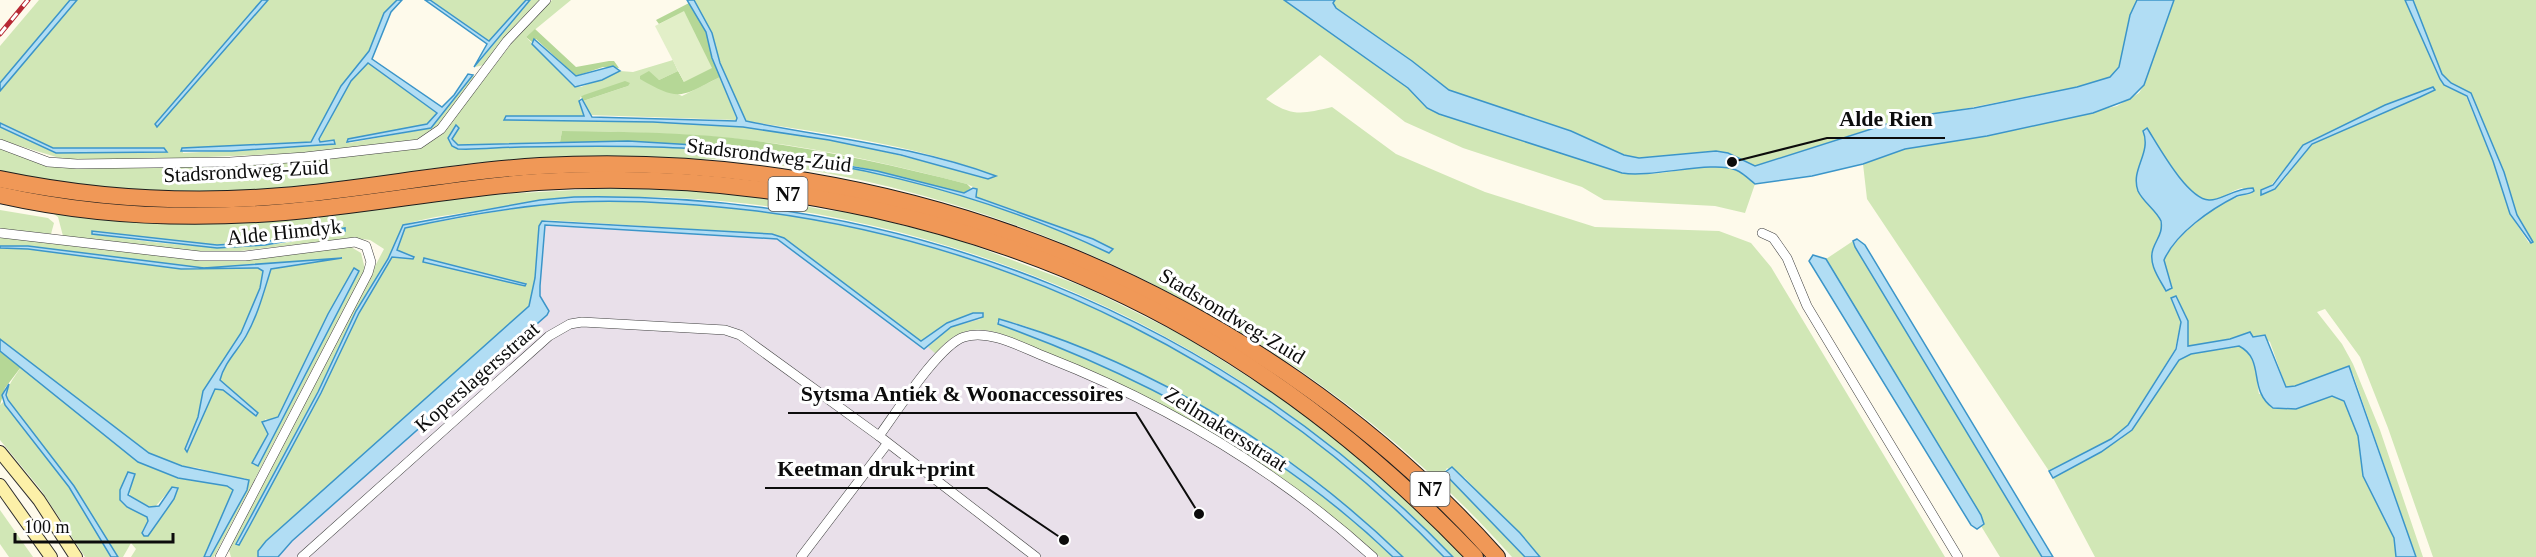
<svg xmlns="http://www.w3.org/2000/svg" width="2536" height="557" viewBox="0 0 2536 557" font-family="Georgia,serif">
  <style>
    .industrial { fill: #e9e0ea }
    .green { fill: #d1e7b6; fill-rule: evenodd }
    .forest { fill: #b5d796 }
    .pitch { fill: #e2efc8 }
    .water { fill: #b1ddf4; stroke: #3b95c9; stroke-width: 1.5 }
    .lines { fill: none; stroke-linecap: round; stroke-linejoin: round }
    .street-casing { stroke: #3f3f3f; stroke-width: 10 }
    .secondary-casing { stroke: #2e2e2e; stroke-width: 14 }
    .highway-casing { stroke: #1d1d1d; stroke-width: 18 }
    .street { stroke: #fff; stroke-width: 9 }
    .secondary { stroke: #fcf0a8; stroke-width: 12 }
    .highway { stroke: #f09857; stroke-width: 16 }
    .rail-casing { stroke: #b72934; stroke-width: 5 }
    .rail { stroke: #fff; stroke-width: 3; stroke-dasharray: 9; stroke-linecap: butt }
    .labels { text-anchor: middle; stroke-width: 6; stroke-linejoin: round; paint-order: stroke }
    .shield { fill: #fff; stroke: #555; stroke-width: 1.5 }
    .shield-label { font-size: 20px; font-weight: bold; fill: #0c0c0c }
    .street-label { font-size: 21px; fill: #0c0c0c; stroke: #fff }
    .leader { fill: none; stroke: #0c0c0c; stroke-width: 2 }
    .callout-dot { fill: #0c0c0c; stroke: #fff; stroke-width: 2 }
    .callout-label { font-size: 22px; text-anchor: middle; font-weight: bold; fill: #0c0c0c; stroke: #fff; stroke-width: 6; stroke-linejoin: round; paint-order: stroke }
  </style>
  <rect width="100%" height="100%" fill="#fefaeb"/>
  <polygon class="industrial" points="542,224 778,237 920,343 972,317 1162,389 1398,557 264,557"/>
  <g class="green">
    <polygon points="39,0 70,0 0,83 0,46"/>
    <path d="M77,0H262L156,124L157,127L268,0H397L384,13L369,51L341,86L311,142L182,148L183,153L331,145L334,140L320,142L319,139L351,81L368,63L437,113L427,124L348,139L349,143L431,128L473,75L475,77C456,103 441,135 408,142L305,153L134,160L63,159L0,140V127L56,153L167,152L164,148H53L0,123V91Z"/>
    <polygon points="430,0 526,0 489,41"/>
    <polygon points="530,0 541,0 484,65 475,67"/>
    <path d="M552,0H571L526,37L573,86L581,87L620,71L633,72L673,60L678,71L659,80L640,76L682,96L720,77L737,120L589,115L583,101L628,86L581,96L579,101L584,116H506C585,121 665,119 743,127C827,135 908,157 989,179L995,176C917,145 829,134 746,121L720,63L712,33L694,0H1284L1408,88L1427,108L1439,114L1622,173C1658,179 1698,162 1732,168C1741,170 1748,178 1755,184L1745,213L1715,206L1604,200L1582,187L1463,148L1405,122L1320,55L1266,99C1292,117 1302,114 1332,107L1396,154L1485,192L1595,227L1719,231L1751,243L1771,267L1945,557H1540L1465,478L1447,468L1444,473L1525,557H1512C1321,341 1043,200 758,162C736,159 715,160 693,159C638,158 584,156 529,159C450,162 372,180 293,189C195,199 96,189 0,171V148L48,165L77,168L306,161L420,148L442,134L515,39ZM459,128L452,139L458,145L560,142L562,131C627,132 691,133 755,141C827,149 897,166 967,184L977,189L976,197L1092,239L1113,249L1109,253C978,190 826,154 680,148C628,145 575,146 522,147C501,147 479,150 459,149L452,146L448,138Z"/>
    <polygon points="1335,0 2137,0 2130,15 2119,67 2110,77 2077,87 1886,124 1755,166 1728,153 1716,151 1639,158 1624,155 1571,131 1449,90 1412,61 1336,8 1333,3"/>
    <path d="M2174,0H2405L2440,79L2466,96L2493,161L2510,214L2529,243V234L2517,215L2504,172L2471,93L2451,83L2442,74L2413,0H2536V557H2433L2388,428L2360,357L2325,309L2317,312L2342,344L2353,364L2380,430L2423,557H2416L2353,374L2346,367L2295,386L2286,387L2270,342L2261,335L2253,337L2250,332L2230,339L2188,346L2186,315L2171,299L2181,322L2175,349L2128,425L2111,439L2049,471L1867,199L1863,164L1905,149L1987,136L2117,106L2139,93L2144,85ZM2434,90L2312,144L2282,182L2264,194L2304,145L2385,105ZM2147,128C2157,144 2191,204 2212,200C2222,199 2232,190 2242,188L2252,194C2225,194 2175,236 2164,260L2172,287L2154,248L2162,229L2159,216L2148,204L2144,155Z"/>
    <path d="M611,188L689,190L757,196L825,210L855,213L956,239L1087,288L1184,336L1294,406L1384,478L1465,557H1453C1424,528 1394,502 1362,476C1327,446 1292,416 1254,390C1039,246 745,165 488,209C460,214 430,216 403,225L388,259L356,311L318,392L236,543L249,527L321,393L359,313L392,256L413,259V257L397,250L405,228C460,218 518,206 574,202C635,199 697,204 757,211C1018,244 1263,368 1444,557H1403C1305,462 1185,388 1058,339C1041,333 1015,319 997,321L998,324C1142,376 1282,450 1393,557H1380C1280,467 1167,400 1042,351C1022,343 996,327 973,330C957,332 945,341 936,354L928,347L951,327L981,319L973,313L947,323L921,341L772,234L546,220L542,221L539,227L535,278L529,306L266,541L258,551V557H231L228,547L384,249L370,240L354,238L222,253L161,249L63,236L58,217L51,212L100,217ZM345,230C257,256 181,247 92,234V232L217,245L264,242ZM424,259L526,284L525,286L424,262Z"/>
    <polygon points="0,210 48,218 54,223 51,234 0,229"/>
    <path d="M0,236L200,260L351,247L361,253L365,269L214,557H210L247,490L248,484L245,478L241,480L198,468L182,466L149,453L0,339V248L28,249L181,269L258,268L263,271L260,288L241,333L203,391L198,417L185,449L215,389L223,390L255,416L258,413L220,380C223,363 238,350 246,336C258,315 263,291 271,269L342,258L204,268L28,246H0ZM354,268L359,271L254,465L252,463L268,434L265,419L273,421L278,417L328,314Z"/>
    <polygon points="1853,241 1855,247 2042,557 2000,557 1981,526 1984,524 1981,515 1826,259"/>
    <path d="M2239,346C2257,356 2256,376 2259,394L2332,396L2344,401L2358,436L2363,476L2394,538L2396,557H2095L2053,478L2121,439L2179,360L2191,354Z"/>
    <path d="M21,367L138,462L178,478L227,486L233,490L204,557H131L136,549L131,543L123,557H118L74,486L8,400C4,388 15,377 21,367ZM128,472L130,498L154,508L168,492L174,499L148,536H144L142,531L148,521L147,517L127,507Z"/>
    <polygon points="3,402 69,487 111,557 85,557 41,490 0,440 0,405"/>
    <polygon points="0,510 33,557 9,557 0,544"/>
  </g>
  <g class="forest">
    <path d="M689,3L706,32L720,77C680,97 680,102 640,79V76L649,71L659,80L678,71L684,82V12L659,24L656,20Z"/>
    <polygon points="535,29 576,67 609,61 614,61 619,68 603,67 576,76 536,39 532,42 526,37"/>
    <polygon points="625,81 630,83 628,86 583,101 581,96"/>
    <path d="M562,131C627,132 693,132 757,141C828,151 898,166 967,184L971,188L964,193C918,184 874,168 827,161C738,146 650,141 560,142Z"/>
    <polygon points="0,351 21,367 5,388 0,405"/>
  </g>
  <polygon class="pitch" points="684,11 712,68 684,82 655,26"/>
  <g class="water">
    <polygon points="70,0 77,0 0,91 0,83"/>
    <polygon points="262,0 268,0 157,127 155,124"/>
    <polygon points="397,0 402,0 391,12 372,59 442,107 454,95 468,74 473,75 431,128 347,142 348,139 427,124 437,113 368,63 351,81 319,139 320,142 334,140 335,144 232,151 181,151 182,148 311,142 341,86 369,51 384,13"/>
    <polygon points="425,0 430,0 489,41 526,0 530,0 474,67 487,44"/>
    <path d="M687,0H694L712,33L720,63L746,121C829,138 915,146 996,176L988,179L901,155L829,140L743,127L653,122L504,120L506,116H584L579,101L582,99L592,117L736,121L737,118L712,58L706,32Z"/>
    <path d="M1284,0H1335L1333,3L1336,8L1412,61L1449,90L1571,131L1624,155L1639,158L1716,151L1728,153L1755,166L1909,117L1974,108L2077,87L2110,77L2119,67L2130,15L2137,0H2174L2144,85L2130,99L2093,113L1987,136L1905,149L1863,164L1812,176L1755,184C1749,179 1743,173 1736,170C1713,160 1653,178 1622,173L1439,114L1427,108L1408,88Z"/>
    <polygon points="2405,0 2413,0 2442,74 2451,83 2471,93 2504,172 2517,215 2533,242 2531,243 2510,214 2493,161 2467,96 2444,85 2440,79"/>
    <polygon points="534,39 576,76 613,66 620,71 602,80 575,87 532,44"/>
    <polygon points="2433,87 2435,90 2420,97 2312,144 2275,189 2261,195 2261,190 2273,185 2303,145 2385,105"/>
    <polygon points="0,123 53,148 164,148 167,152 56,153 0,127"/>
    <path d="M456,125L459,128L452,139L458,145L628,141L745,148L877,171L964,193L973,188L977,189L976,197L1093,239L1113,249L1109,253C978,190 826,154 681,148C628,145 575,146 522,147C501,147 479,150 458,149L452,146L448,138Z"/>
    <path d="M2147,128C2158,145 2187,199 2209,200C2220,201 2235,188 2253,188L2254,191C2249,195 2243,194 2237,196C2211,209 2176,233 2164,260L2172,288L2166,291C2159,278 2148,264 2153,249C2157,238 2163,233 2161,221C2156,210 2143,202 2138,191C2130,169 2152,153 2143,131Z"/>
    <path d="M574,197C907,191 1221,316 1453,557H1444C1262,368 1018,244 757,211C697,204 635,199 574,202C518,206 460,216 405,228L397,250L414,257L413,259L392,257L359,313L321,393L249,527L239,545L236,544L318,392L356,311L388,259L403,225L540,200Z"/>
    <polygon points="542,221 772,234 784,238 921,341 947,323 973,313 983,313 983,317 951,327 924,349 777,239 545,225 540,286 540,296 549,311 547,315 292,541 278,557 258,557 258,551 266,541 529,306 535,278 539,226"/>
    <polygon points="345,228 345,231 265,245 217,248 92,234 92,231 217,245 264,242"/>
    <polygon points="1857,239 1865,245 2053,557 2042,557 1855,247 1853,241"/>
    <path d="M0,246H28L204,268L342,258L271,269C264,291 258,315 246,336C238,350 224,363 220,380L258,413L256,416L223,390L215,389L187,452L185,449L198,417L203,391L241,333L260,288L263,271L258,268L181,269L28,249L0,248Z"/>
    <polygon points="1813,255 1826,259 1981,515 1984,524 1977,529 1971,525 1809,261"/>
    <polygon points="424,258 526,284 525,286 423,262"/>
    <polygon points="354,268 359,271 258,466 252,463 268,434 262,422 278,417 328,314"/>
    <path d="M2176,296L2188,321V346L2230,339L2250,332L2253,337L2265,335L2286,387L2295,386L2349,366L2416,557H2396L2394,538L2363,476L2358,436L2344,401L2332,396L2296,409L2273,408C2247,389 2266,360 2239,346L2191,354L2179,360L2132,430L2101,452L2053,478L2049,471L2111,439L2128,425L2176,349L2181,322L2171,298Z"/>
    <path d="M999,319C1148,362 1292,449 1403,557H1393C1282,450 1142,376 998,324Z"/>
    <polygon points="0,339 149,453 182,466 249,480 247,490 210,557 204,557 233,490 227,486 178,478 138,462 0,351"/>
    <polygon points="9,384 6,395 8,400 74,486 118,557 111,557 69,487 5,405 2,395"/>
    <polygon points="1452,467 1520,533 1540,557 1525,557 1444,473"/>
    <polygon points="128,472 135,474 128,495 149,507 159,506 172,487 178,488 174,499 148,536 144,536 142,533 148,521 147,517 127,507 120,500 120,490"/>
  </g>
  <g class="lines">
    <g class="street-casing">
      <g id="street">
        <polyline points="0,144 48,162 77,164 230,162 305,157 419,144 441,129 507,41 546,0"/>
        <polyline points="0,233 200,256 245,256 355,242 366,246 371,262 368,273 220,557"/>
        <polyline points="1762,233 1773,238 1787,258 1807,306 1958,557"/>
        <path d="M879,436C896,413 939,345 964,337C990,329 1021,347 1046,357C1166,404 1277,470 1373,557"/>
        <polyline points="302,557 549,336 570,324 582,322 725,330 740,335 879,436 1036,557"/>
        <polyline points="801,557 887,444"/>
      </g>
    </g>
    <g class="secondary-casing">
      <g id="secondary">
        <polyline points="0,452 39,500 76,557"/>
        <polyline points="0,485 51,557"/>
      </g>
    </g>
    <g class="highway-casing">
      <g id="highway">
        <path d="M0,179C92,198 188,204 282,196C368,189 453,171 540,166C897,146 1257,288 1497,557"/>
        <path d="M0,195C93,216 190,220 285,212C370,205 453,188 538,182C758,168 998,220 1190,330C1296,391 1391,469 1475,557"/>
      </g>
    </g>
    <use href="#street" class="street"/>
    <use href="#secondary" class="secondary"/>
    <use href="#highway" class="highway"/>
    <g class="rail-casing">
      <polyline id="rail" points="0,34 28,0"/>
    </g>
    <use href="#rail" class="rail"/>
  </g>
  <g class="labels">
    <g class="shield">
      <rect x="768.5" y="177" width="39" height="34" rx="4.5"/>
      <rect x="1410.5" y="472" width="39" height="34" rx="4.5"/>
    </g>
    <g class="shield-label">
      <text x="788" y="201">N7</text>
      <text x="1430" y="496">N7</text>
    </g>
    <g class="street-label">
      <text transform="translate(769 155) rotate(7)" y="7">Stadsrondweg-Zuid</text>
      <text transform="translate(246 171) rotate(-3)" y="7">Stadsrondweg-Zuid</text>
      <text transform="translate(284 232) rotate(-6)" y="7">Alde Himdyk</text>
      <text transform="translate(1232 316) rotate(31)" y="7">Stadsrondweg-Zuid</text>
      <text transform="translate(477 377) rotate(-41)" y="7">Koperslagersstraat</text>
      <text transform="translate(1226 429) rotate(32)" y="7">Zeilmakersstraat</text>
    </g>
  </g>
  <path class="leader" d="M1732 162L1827 138H1945M1199 514L1136 413H788M1064 540L987 488H765"/>
  <g class="callout-dot">
    <circle cx="1732" cy="162" r="6"/>
    <circle cx="1199" cy="514" r="6"/>
    <circle cx="1064" cy="540" r="6"/>
  </g>
  <g class="callout-label">
    <text x="1886" y="126">Alde Rien</text>
    <text x="962" y="401">Sytsma Antiek &amp; Woonaccessoires</text>
    <text x="876" y="476">Keetman druk+print</text>
  </g>
  <path d="M15 533v9h158v-9" fill="none" stroke="#0c0c0c" stroke-width="3"/>
  <text x="24" y="533" font-size="18" fill="#0c0c0c" stroke="#ffffff" stroke-width="4.5" paint-order="stroke">100 m</text>
</svg>
